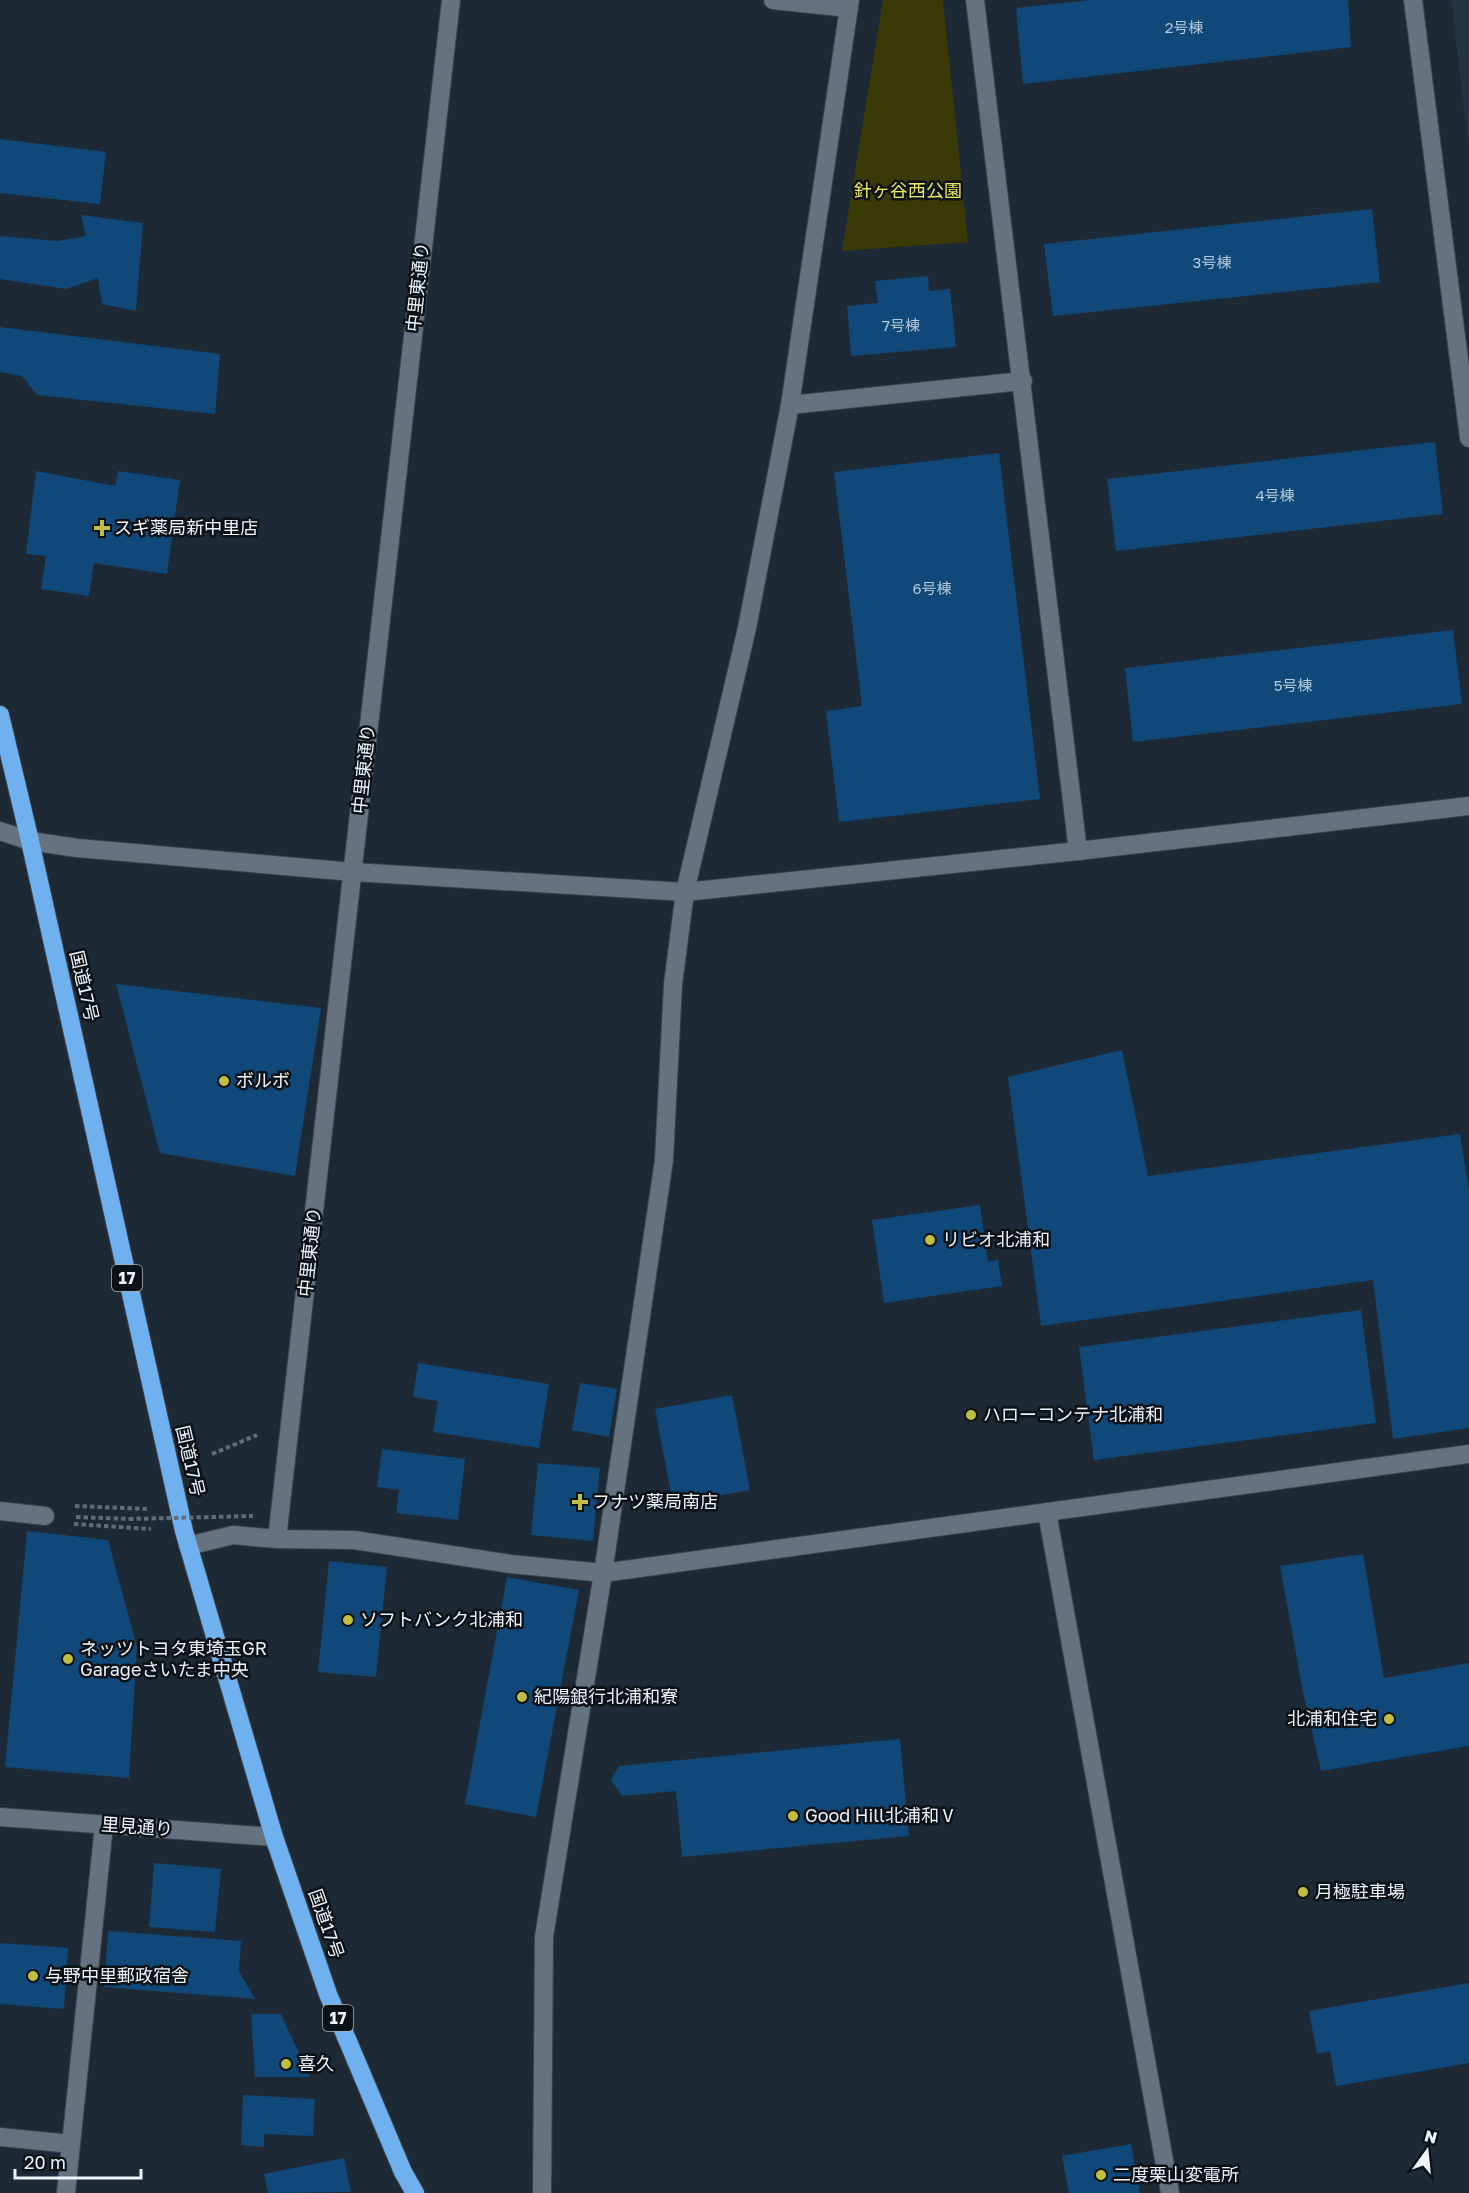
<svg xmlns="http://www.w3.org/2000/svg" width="1469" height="2193" viewBox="0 0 1469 2193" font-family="'Golos Text','Noto Sans JP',sans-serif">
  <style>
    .built { fill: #233343 }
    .green { fill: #3a3a07 }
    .building { fill: #104979 }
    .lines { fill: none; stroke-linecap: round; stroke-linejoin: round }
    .minor-casing { stroke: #3a434c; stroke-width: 20 }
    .highway-casing { stroke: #3a434c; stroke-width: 20 }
    .path { stroke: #616c76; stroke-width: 4; stroke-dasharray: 4.5 3; stroke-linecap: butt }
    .minor { stroke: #657280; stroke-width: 18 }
    .highway { stroke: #6fb0ef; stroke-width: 18 }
    .path-bridge { stroke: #616c76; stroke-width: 4; stroke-dasharray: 4.5 3; stroke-linecap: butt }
    .poi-dot { fill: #c0be41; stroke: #0c1116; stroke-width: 2 }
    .labels { text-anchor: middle; stroke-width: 5; stroke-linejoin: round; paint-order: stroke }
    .number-label { font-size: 15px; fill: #b6c9db }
    .shield { fill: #0c1116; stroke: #aab0b7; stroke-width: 1.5 }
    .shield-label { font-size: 16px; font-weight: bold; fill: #edf4fc }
    .park-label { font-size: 18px; fill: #e9e863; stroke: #0c1116 }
    .street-label { font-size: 18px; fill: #edf4fc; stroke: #0c1116 }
    .poi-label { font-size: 18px; fill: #edf4fc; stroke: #0c1116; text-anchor: start }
  </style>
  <rect width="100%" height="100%" fill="#1d2934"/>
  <polygon class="built" points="1451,0 1469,0 1469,151"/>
  <polygon class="green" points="883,0 943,0 968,242 842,251"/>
  <g class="building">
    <polygon points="1090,0 1348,0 1351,47 1023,84 1016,8"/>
    <polygon points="0,139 106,152 100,204 0,193"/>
    <polygon points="1372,209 1380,282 1053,316 1044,244"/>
    <polygon points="81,215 143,223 136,311 102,304 98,278 66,289 0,279 0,236 58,241 86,236"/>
    <polygon points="928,276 929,291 950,289 956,347 851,356 847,306 878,303 875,281"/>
    <polygon points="0,327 220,354 215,414 37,395 22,376 0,372"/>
    <polygon points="1435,442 1443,514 1116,551 1107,479"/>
    <polygon points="999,453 1040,799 839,822 826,711 862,706 834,472"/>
    <polygon points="36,471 115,486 118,471 180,480 167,574 94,563 89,596 41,589 46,556 26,554"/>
    <polygon points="1453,630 1462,704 1133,742 1125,668"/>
    <polygon points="116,984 321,1008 295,1176 160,1153"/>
    <polygon points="1122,1050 1148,1176 1460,1134 1469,1191 1469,1428 1393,1439 1373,1280 1041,1326 1008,1077"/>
    <polygon points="980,1205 988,1262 998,1260 1002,1286 884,1303 872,1220"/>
    <polygon points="1361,1310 1376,1423 1094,1460 1079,1347"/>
    <polygon points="418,1363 549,1384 539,1448 433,1432 438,1401 413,1397"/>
    <polygon points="580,1383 617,1389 609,1437 572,1430"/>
    <polygon points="732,1395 750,1490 673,1504 655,1409"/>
    <polygon points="382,1449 465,1459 458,1520 396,1513 399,1490 377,1487"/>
    <polygon points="538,1463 600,1468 593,1541 531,1535"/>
    <polygon points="27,1531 108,1540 137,1647 129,1778 5,1767"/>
    <polygon points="1363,1554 1384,1678 1469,1663 1469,1746 1321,1771 1303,1692 1280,1566"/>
    <polygon points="329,1561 387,1567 376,1677 318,1672"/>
    <polygon points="507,1577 579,1590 536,1817 465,1804"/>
    <polygon points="900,1739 909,1836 682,1857 676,1791 622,1796 611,1780 619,1766"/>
    <polygon points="154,1863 221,1869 215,1932 149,1927"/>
    <polygon points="108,1931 241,1941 239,1971 255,1999 104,1987"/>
    <polygon points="0,1943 68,1948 64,2009 0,2004"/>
    <polygon points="1469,1983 1469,2063 1336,2086 1330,2051 1317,2054 1309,2011"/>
    <polygon points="251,2014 281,2014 310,2077 255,2077"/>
    <polygon points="243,2095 315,2099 313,2136 264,2134 264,2147 241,2145"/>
    <polygon points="1131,2144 1140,2193 1069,2193 1062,2156"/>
    <polygon points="344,2158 351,2192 268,2193 264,2174"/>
  </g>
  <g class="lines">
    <g class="minor-casing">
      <g id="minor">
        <polyline points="773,0 848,8"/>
        <polyline points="975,0 1078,851"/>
        <polyline points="1413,0 1469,438"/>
        <polyline points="790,405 1023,381"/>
        <polyline points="0,831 30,841 77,848 353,872 685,892 1078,851 1469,806"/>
        <polyline points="0,1511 45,1516"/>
        <polyline points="1047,1512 1170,2193"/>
        <polyline points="277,1539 451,0"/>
        <polyline points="188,1546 233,1535 277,1539 354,1540 511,1564 603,1573 1469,1454"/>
        <polyline points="0,1817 274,1837"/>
        <polyline points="0,2137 71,2144"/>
        <polyline points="66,2193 104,1825"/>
        <polyline points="542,2193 544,1937 603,1573 664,1160 673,984 685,892 747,628 790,405 850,0"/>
      </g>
    </g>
    <g class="highway-casing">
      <polyline id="highway" points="0,715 30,841 184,1531 274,1837 328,1994 403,2172 415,2193"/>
    </g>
    <g class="path">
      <polyline points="212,1454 257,1435"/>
      <polyline points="75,1506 148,1509"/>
      <polyline points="76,1517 129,1519"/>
      <polyline points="74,1524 151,1529"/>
    </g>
    <use href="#minor" class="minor"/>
    <use href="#highway" class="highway"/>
    <polyline class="path-bridge" points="129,1519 253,1516"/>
  </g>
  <g class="poi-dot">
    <path d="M99 519h6v6h6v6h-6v6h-6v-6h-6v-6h6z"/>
    <circle cx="224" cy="1081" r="6"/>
    <circle cx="930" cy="1240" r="6"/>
    <circle cx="971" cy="1415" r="6"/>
    <path d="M577 1493h6v6h6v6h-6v6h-6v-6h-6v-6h6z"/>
    <circle cx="348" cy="1620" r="6"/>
    <circle cx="68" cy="1659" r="6"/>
    <circle cx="522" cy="1697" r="6"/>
    <circle cx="1389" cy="1719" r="6"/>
    <circle cx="793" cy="1816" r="6"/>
    <circle cx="1303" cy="1892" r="6"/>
    <circle cx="33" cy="1976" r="6"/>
    <circle cx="286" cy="2064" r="6"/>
    <circle cx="1101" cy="2175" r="6"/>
  </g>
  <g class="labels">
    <g class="number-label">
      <text x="1184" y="33">2号棟</text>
      <text x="1212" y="268">3号棟</text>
      <text x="901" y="331">7号棟</text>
      <text x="1275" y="501">4号棟</text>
      <text x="932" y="594">6号棟</text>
      <text x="1293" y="691">5号棟</text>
    </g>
    <g class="shield">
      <rect x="112" y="1265" width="30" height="26" rx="4.5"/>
      <rect x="323" y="2005" width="30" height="26" rx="4.5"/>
    </g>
    <g class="shield-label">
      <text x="127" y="1284">17</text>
      <text x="338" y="2024">17</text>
    </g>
    <g class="park-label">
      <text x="908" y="197">針ヶ谷西公園</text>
    </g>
    <g class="street-label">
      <text transform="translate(418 287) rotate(-84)" y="6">中里東通り</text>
      <text transform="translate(364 769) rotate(-84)" y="6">中里東通り</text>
      <text transform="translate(84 986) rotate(77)" y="6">国道17号</text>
      <text transform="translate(310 1252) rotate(-84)" y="6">中里東通り</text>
      <text transform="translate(190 1461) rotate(77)" y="6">国道17号</text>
      <text transform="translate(137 1827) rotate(4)" y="6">里見通り</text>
      <text transform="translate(326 1924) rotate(71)" y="6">国道17号</text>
    </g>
    <g class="poi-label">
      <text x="114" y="534">スギ薬局新中里店</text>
      <text x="236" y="1087">ボルボ</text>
      <text x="942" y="1246">リビオ北浦和</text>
      <text x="983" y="1421">ハローコンテナ北浦和</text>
      <text x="592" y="1508">フナツ薬局南店</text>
      <text x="360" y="1626">ソフトバンク北浦和</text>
      <text x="80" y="1655">ネッツトヨタ東埼玉GR<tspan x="80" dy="21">Garageさいたま中央</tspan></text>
      <text x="534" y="1703">紀陽銀行北浦和寮</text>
      <text x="1377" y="1725" text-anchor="end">北浦和住宅</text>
      <text x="805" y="1822">Good Hill北浦和Ⅴ</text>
      <text x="1315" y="1898">月極駐車場</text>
      <text x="45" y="1982">与野中里郵政宿舎</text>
      <text x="298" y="2070">喜久</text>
      <text x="1113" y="2181">二度栗山変電所</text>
    </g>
  </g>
  <g transform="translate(1427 2151) rotate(15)" stroke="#0c1116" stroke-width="4.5" paint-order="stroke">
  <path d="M0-4.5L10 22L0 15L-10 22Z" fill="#edf4fc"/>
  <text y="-9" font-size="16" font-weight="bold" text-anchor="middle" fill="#edf4fc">N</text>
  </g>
  <path d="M15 2169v9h126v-9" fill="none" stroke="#edf4fc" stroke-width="3"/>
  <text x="24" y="2169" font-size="18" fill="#edf4fc" stroke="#0c1116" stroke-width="4.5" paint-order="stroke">20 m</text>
</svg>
